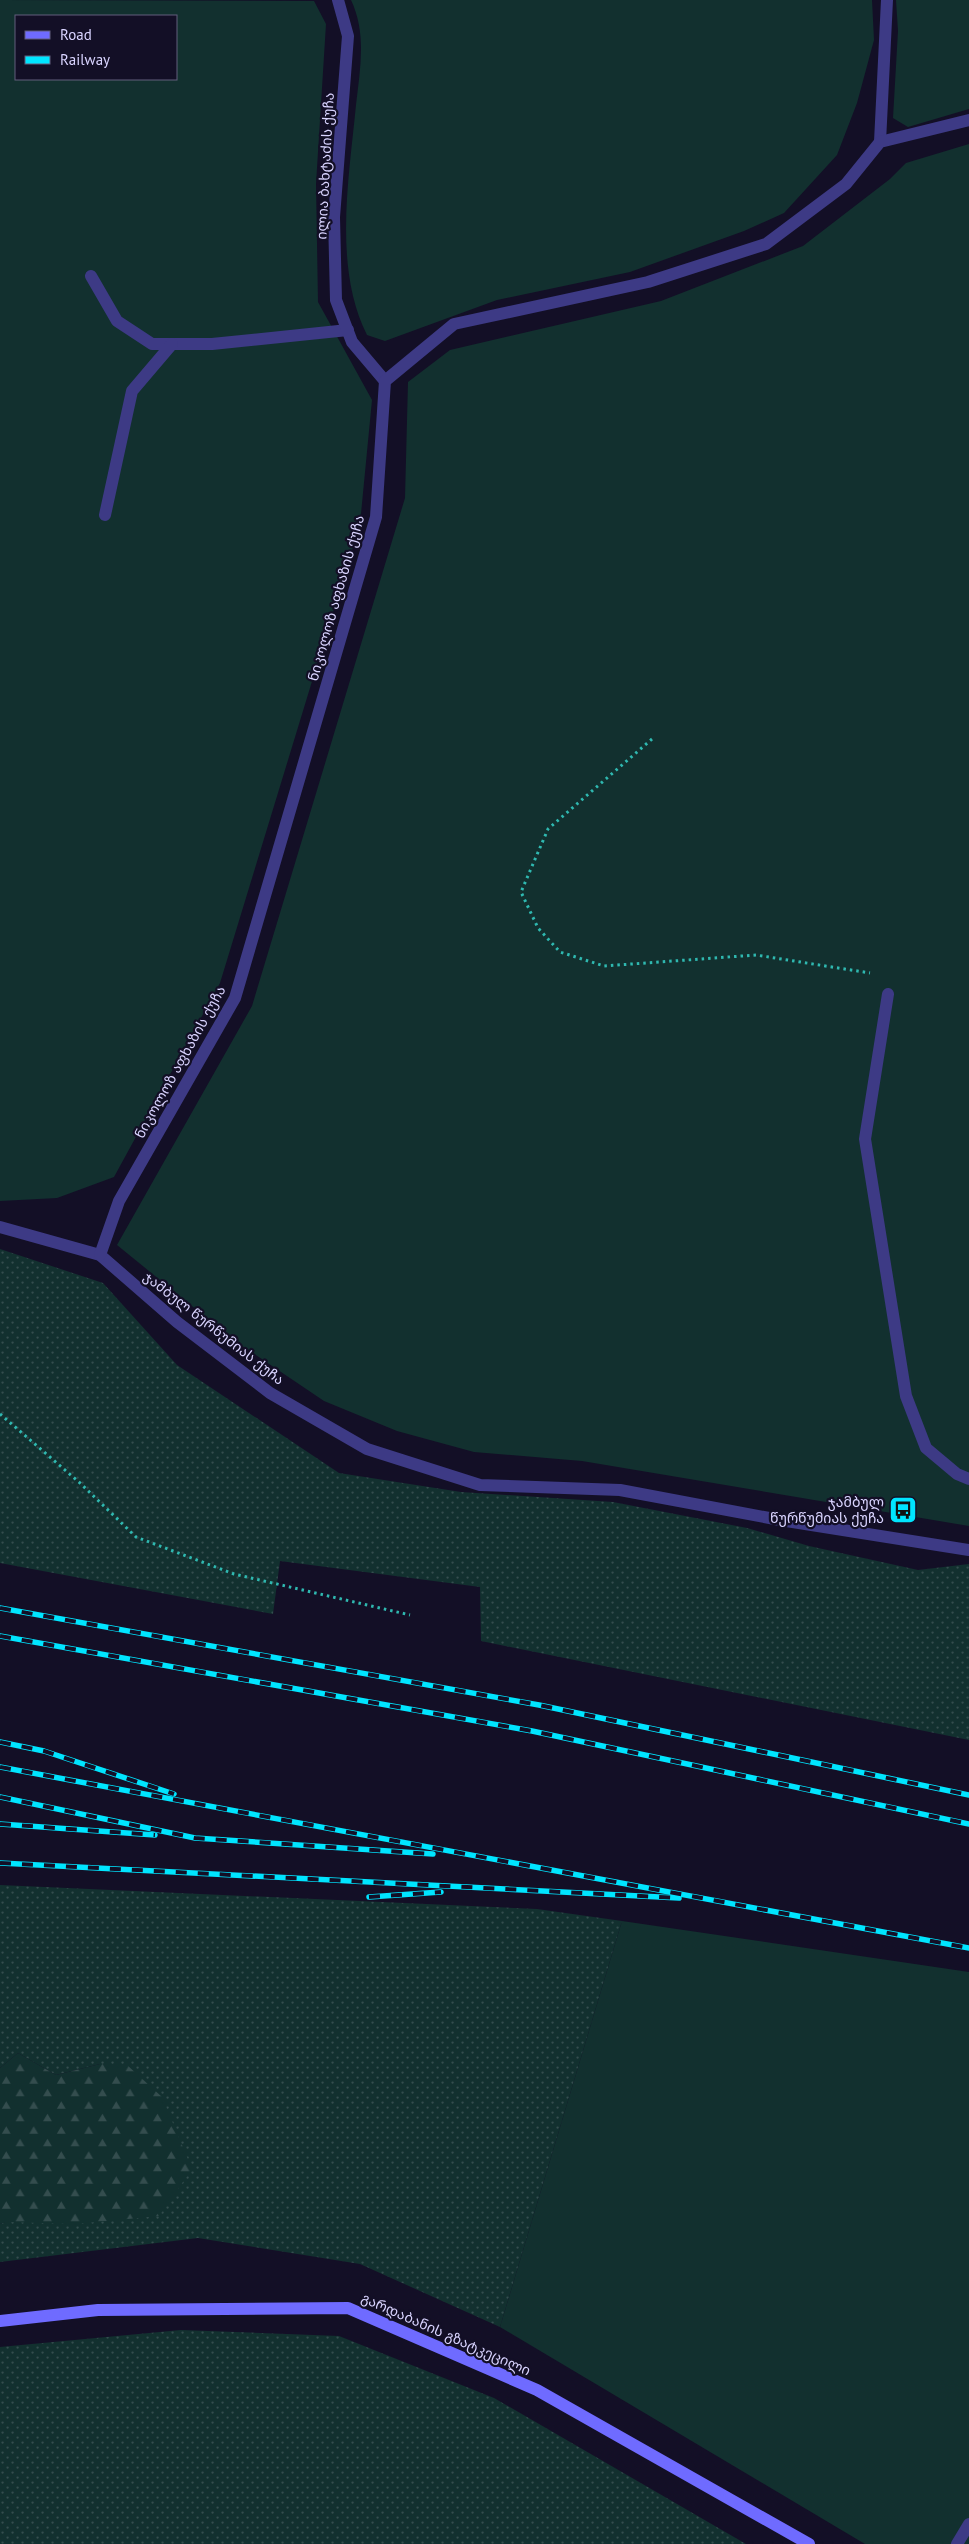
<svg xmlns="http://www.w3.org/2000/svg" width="969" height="2544" viewBox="0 0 969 2544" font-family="'PT Sans','Noto Sans Georgian',sans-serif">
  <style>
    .grass { fill: url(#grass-dots) }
    .forest { fill: url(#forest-firs) }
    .garden { fill: #12302f; fill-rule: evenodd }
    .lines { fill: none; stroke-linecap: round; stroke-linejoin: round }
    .path { stroke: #2fb8b0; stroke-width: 3; stroke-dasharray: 2.5 4; stroke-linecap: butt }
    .lane { stroke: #3d3a85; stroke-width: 12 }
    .street { stroke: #3d3a85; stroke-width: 12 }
    .secondary { stroke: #6f6bff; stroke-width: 12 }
    .rail-casing { stroke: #00e5ff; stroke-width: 5.5 }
    .rail { stroke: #130f26; stroke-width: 4; stroke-dasharray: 11; stroke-linecap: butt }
    .labels { text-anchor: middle; stroke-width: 4.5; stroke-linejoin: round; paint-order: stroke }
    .street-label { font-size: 14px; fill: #d9d4ff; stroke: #130f26 }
    .poi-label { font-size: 14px; fill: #d9d4ff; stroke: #130f26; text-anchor: end }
  </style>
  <defs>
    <pattern id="grass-dots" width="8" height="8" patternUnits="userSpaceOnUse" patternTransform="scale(1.25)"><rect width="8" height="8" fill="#12302f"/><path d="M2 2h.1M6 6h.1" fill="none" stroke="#344d4e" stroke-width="1.8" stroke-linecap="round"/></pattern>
    <pattern id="forest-firs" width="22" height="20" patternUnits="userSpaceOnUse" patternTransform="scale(1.25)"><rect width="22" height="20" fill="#12302f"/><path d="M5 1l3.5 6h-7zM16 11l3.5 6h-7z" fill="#344d4e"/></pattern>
  </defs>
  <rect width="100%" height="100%" fill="#130f26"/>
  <g class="grass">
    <polygon points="0,1249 103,1283 177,1365 339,1473 461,1492 613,1502 747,1528 809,1546 918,1570 969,1564 969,1740 481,1641 480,1587 280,1561 273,1614 0,1563"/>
    <polygon points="0,1885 537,1909 622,1921 500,2327 360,2264 198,2238 0,2262 0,2224 5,2222 100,2064 56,2075 18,2053 0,2068"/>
    <polygon points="181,2330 339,2336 494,2398 746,2544 0,2544 0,2347"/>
  </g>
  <polygon class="forest" points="18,2053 56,2075 100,2064 127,2065 162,2097 192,2169 159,2216 75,2224 6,2222 0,2224 0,2068"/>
  <g class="garden">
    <path d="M0,0L314,1L326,24L316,184L318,302L372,400L360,524L220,983L114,1177L57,1198L0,1201ZM16,16H176V79H16Z"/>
    <path d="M351,0H872L874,40L857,103L837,155L784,213L744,231L630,272L497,300L385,341L367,335C333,267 349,178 356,105C360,69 367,34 351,0Z"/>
    <polygon points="896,0 969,0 969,109 908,127 893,118 898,31"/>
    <polygon points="969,144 969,1526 582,1461 474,1452 397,1431 324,1401 235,1341 117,1245 252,1006 405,498 408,382 450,350 661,301 803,246 890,179 906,163"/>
    <polygon points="622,1921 969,1972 969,2544 865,2544 500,2327"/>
  </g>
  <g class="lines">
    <g class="path">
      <polyline points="652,739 548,829 521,892 538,928 560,952 604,966 756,955 870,973"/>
      <polyline points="0,1414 80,1483 136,1537 234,1574 410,1615"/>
    </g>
    <g class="lane">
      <polyline points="880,142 887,0"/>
      <polyline points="91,276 117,321 152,344 212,344 348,330"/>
      <polyline points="105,515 132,391 172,344"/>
      <polyline points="888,994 865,1139 906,1396 926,1448 957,1474 969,1479"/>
      <polyline points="957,2544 969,2524"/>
    </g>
    <g class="street">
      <polyline points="338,0 348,36 334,217 336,300 352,342 385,381"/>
      <polyline points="0,1227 100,1255 177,1322 270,1393 367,1449 480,1485 620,1490 780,1520 969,1550"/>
      <polyline points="100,1255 119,1201 235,998 376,517 385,381 454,324 648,282 766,244 846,184 880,142 969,120"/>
    </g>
    <polyline class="secondary" points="0,2321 98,2310 348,2308 537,2390 809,2544"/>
    <g class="rail-casing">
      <g id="rail">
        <polyline points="0,1608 539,1705 969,1795"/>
        <polyline points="0,1636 532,1731 969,1824"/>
        <polyline points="0,1742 44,1751 174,1794"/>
        <polyline points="0,1767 969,1948"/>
        <polyline points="0,1797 195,1838 433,1854"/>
        <polyline points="0,1824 155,1835"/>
        <polyline points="0,1863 679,1898"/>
        <polyline points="369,1897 441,1892"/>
      </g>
    </g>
    <use href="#rail" class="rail"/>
  </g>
  <defs>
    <g id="bus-square" transform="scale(1.4375)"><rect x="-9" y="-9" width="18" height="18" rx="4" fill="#00e5ff" stroke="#130f26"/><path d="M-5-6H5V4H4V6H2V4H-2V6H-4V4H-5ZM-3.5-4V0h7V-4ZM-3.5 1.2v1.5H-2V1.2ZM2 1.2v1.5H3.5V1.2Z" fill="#111"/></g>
  </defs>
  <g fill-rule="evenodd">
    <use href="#bus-square" x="903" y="1510"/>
  </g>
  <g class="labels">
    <g class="street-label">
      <text transform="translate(325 166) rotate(-87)" y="5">ილია ბახტაძის ქუჩა</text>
      <text transform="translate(336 598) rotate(-74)" y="5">ნიკოლოზ აფხაზის ქუჩა</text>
      <text transform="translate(180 1062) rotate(-61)" y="5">ნიკოლოზ აფხაზის ქუჩა</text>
      <text transform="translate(214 1328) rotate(38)" y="5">ჯამბულ წურწუმიას ქუჩა</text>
      <text transform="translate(446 2334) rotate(24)" y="5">გარდაბანის გზატკეცილი</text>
    </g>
    <g class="poi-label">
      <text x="884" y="1507">ჯამბულ<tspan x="884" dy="16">წურწუმიას ქუჩა</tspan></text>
    </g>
  </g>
  <rect x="15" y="15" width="162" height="65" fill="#130f26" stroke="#625e7d"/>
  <rect x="25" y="31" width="25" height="8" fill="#6f6bff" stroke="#625e7d"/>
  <text x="60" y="40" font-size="15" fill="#d9d4ff">Road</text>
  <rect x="25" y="56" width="25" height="8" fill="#00e5ff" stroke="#625e7d"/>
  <text x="60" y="65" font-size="15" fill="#d9d4ff">Railway</text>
</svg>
